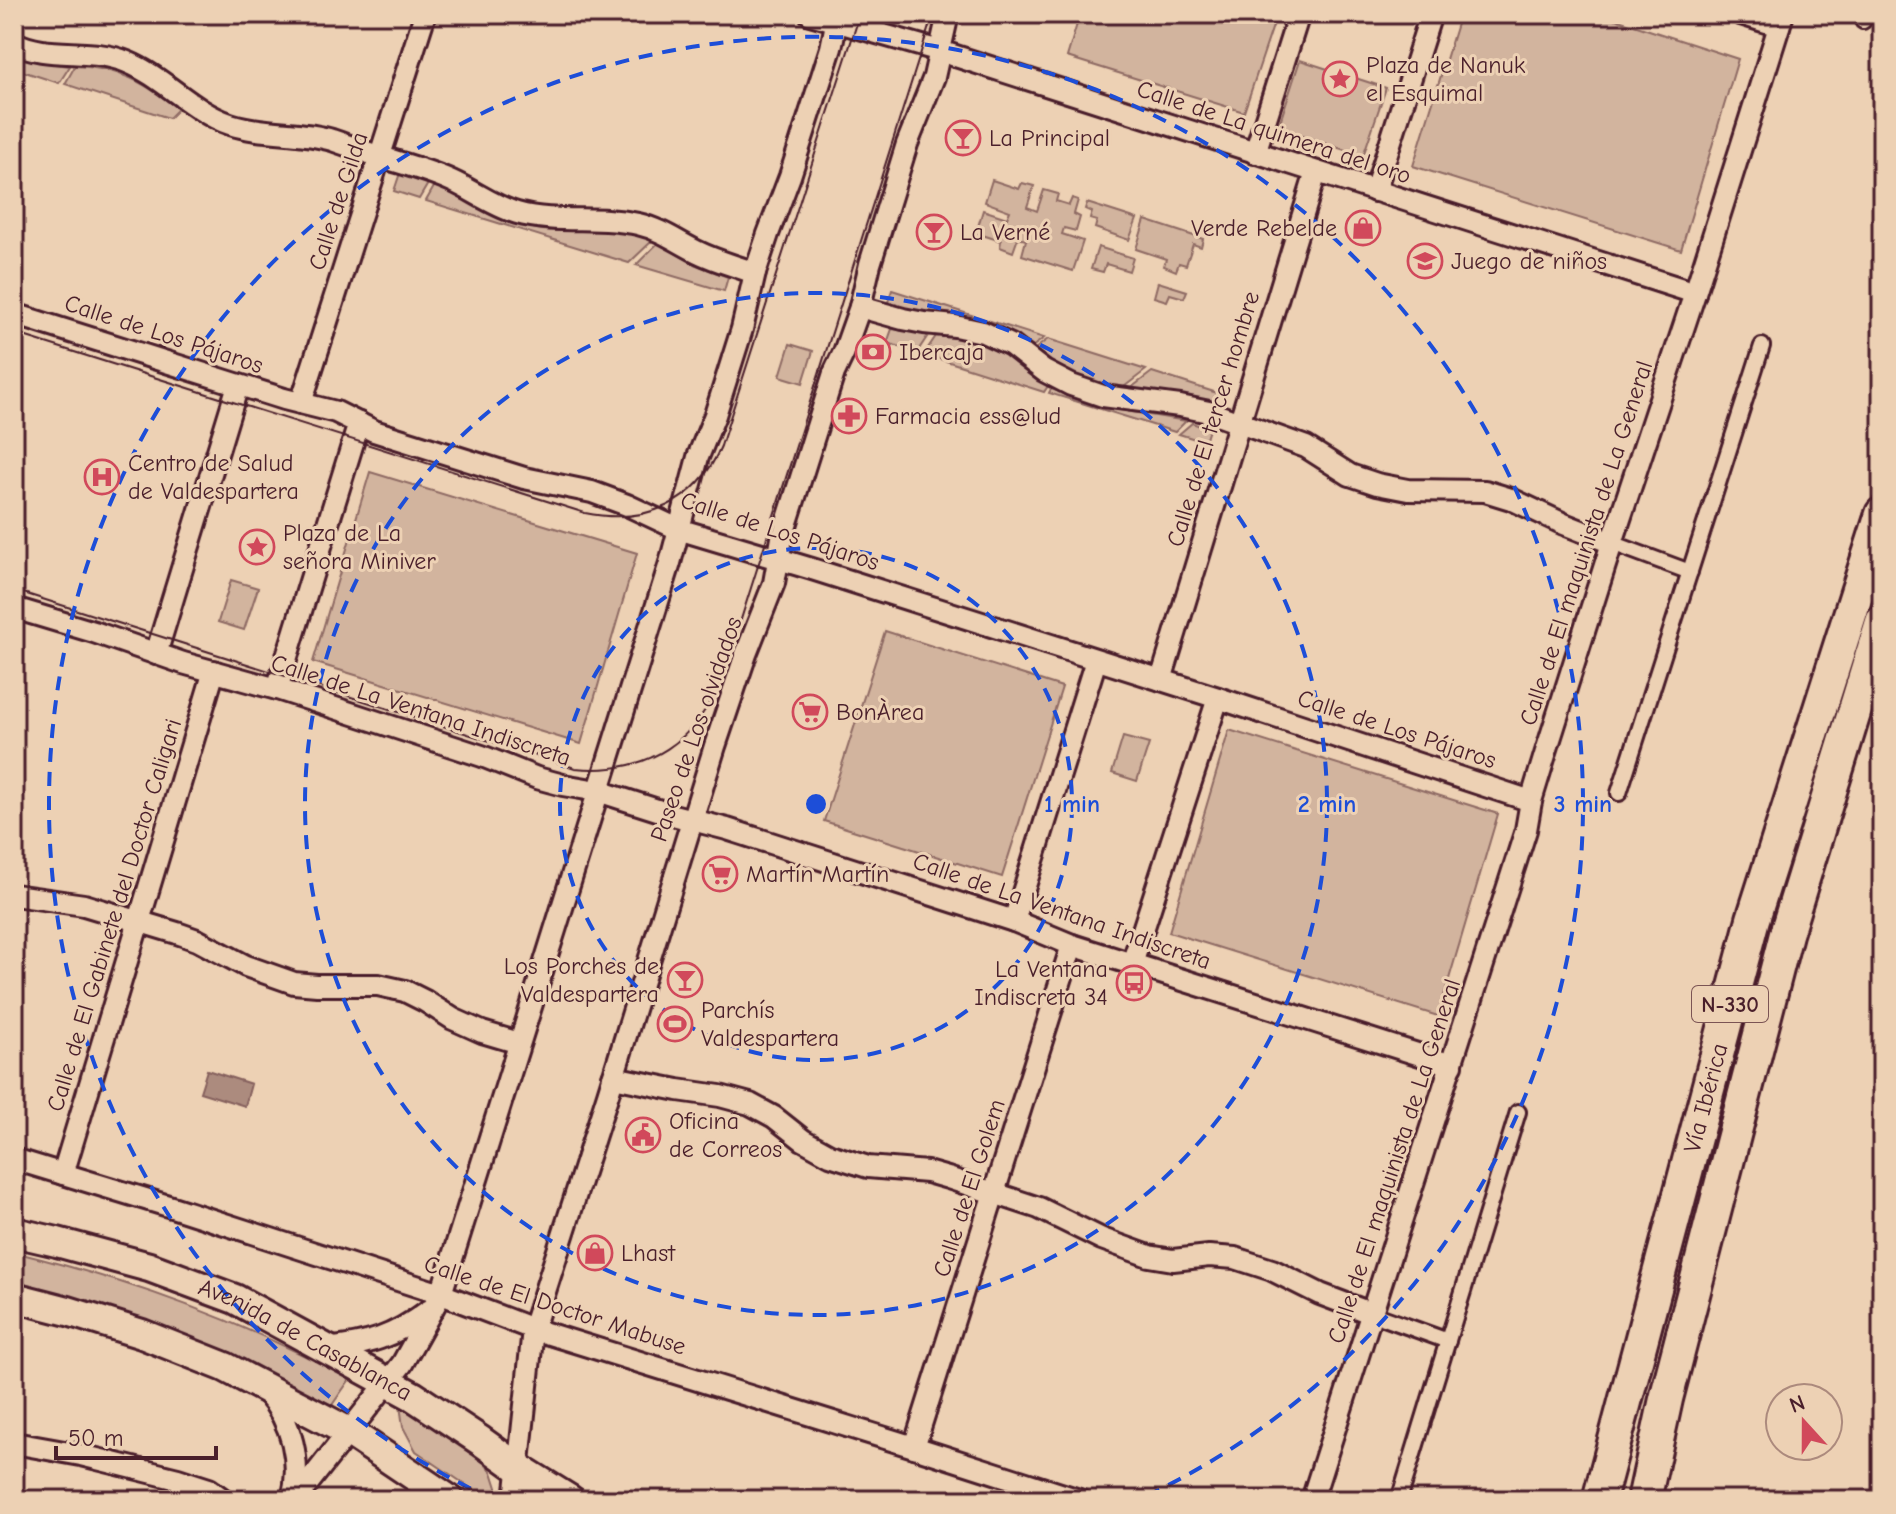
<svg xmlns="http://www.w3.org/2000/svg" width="1896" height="1514" viewBox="0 0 1896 1514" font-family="'Comic Neue',sans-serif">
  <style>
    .green { fill: #d2b49e; stroke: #8e6a64; stroke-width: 2 }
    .water { fill: #ac8b7e; stroke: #85605d; stroke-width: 2 }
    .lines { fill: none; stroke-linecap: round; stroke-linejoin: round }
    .pedestrian-casing { stroke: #4a1f2b; stroke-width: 20 }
    .minor-casing { stroke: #4a1f2b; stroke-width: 26 }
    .secondary-casing { stroke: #4a1f2b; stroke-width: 34 }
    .trunk-casing { stroke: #4a1f2b; stroke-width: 38 }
    .pedestrian { stroke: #edd1b4; stroke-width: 14 }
    .minor { stroke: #edd1b4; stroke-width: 20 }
    .secondary { stroke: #edd1b4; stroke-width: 28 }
    .trunk { stroke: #edd1b4; stroke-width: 32 }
    .tram { stroke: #4a1f2b; stroke-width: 2 }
    .ring { fill: none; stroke: #1d4ed8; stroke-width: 4; stroke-dasharray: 14 10 }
    .labels { text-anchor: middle; stroke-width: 6; stroke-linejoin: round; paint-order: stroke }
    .shield { fill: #edd1b4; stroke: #7b5454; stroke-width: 2 }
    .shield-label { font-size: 22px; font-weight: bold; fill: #4a1f2b }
    .poi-label { font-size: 24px; fill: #4a1f2b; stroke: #edd1b4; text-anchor: start }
    .street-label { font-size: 24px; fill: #4a1f2b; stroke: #edd1b4 }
    .centre { fill: #1d4ed8; stroke: #edd1b4; stroke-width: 4 }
    .ring-label { font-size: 24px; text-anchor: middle; font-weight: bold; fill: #1d4ed8; stroke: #edd1b4; stroke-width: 6; stroke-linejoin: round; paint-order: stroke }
  </style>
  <rect width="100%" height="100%" fill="#edd1b4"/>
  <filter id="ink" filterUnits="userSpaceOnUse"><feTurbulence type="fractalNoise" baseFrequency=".0125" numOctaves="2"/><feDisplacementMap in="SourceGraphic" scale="16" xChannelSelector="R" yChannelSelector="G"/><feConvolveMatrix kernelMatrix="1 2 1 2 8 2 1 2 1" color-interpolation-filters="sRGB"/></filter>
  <g filter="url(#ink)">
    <g class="green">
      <polygon points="1080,14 1277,14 1244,112 1067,57"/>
      <polygon points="1460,14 1600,14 1738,59 1681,250 1413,166"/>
      <polygon points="23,57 47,63 70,66 59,83 19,70"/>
      <polygon points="1300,60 1386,88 1363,156 1278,128"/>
      <path d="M75,66C119,68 144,82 178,109L169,118L65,84Z"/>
      <polygon points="400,173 429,182 419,199 394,191"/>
      <polygon points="992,180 1019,189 1022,183 1034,186 1027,207 1037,211 1044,190 1058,194 1056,201 1069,205 1072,198 1078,200 1074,214 1080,217 1076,231 1064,228 1062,234 1083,241 1073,271 1022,255 1026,240 1018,238 1013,252 1000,247 1001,241 976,233 983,210 1007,218 1010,211 985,202"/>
      <path d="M435,185C471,201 497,221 537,229C575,236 618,222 653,240L629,263L426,201Z"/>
      <polygon points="1087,203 1137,219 1129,240 1095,228 1097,221 1090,219 1092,212 1085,209"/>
      <polygon points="1145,220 1203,239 1201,247 1193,244 1186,265 1179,263 1176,271 1164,266 1166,259 1136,249"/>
      <polygon points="658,243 694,264 728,277 724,291 636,265"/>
      <polygon points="1098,247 1133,258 1129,271 1106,264 1103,272 1091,269"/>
      <polygon points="1158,282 1187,291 1184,298 1170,294 1167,301 1154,297"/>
      <path d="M892,290L1044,338L1032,347C1009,331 984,319 956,315C933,311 910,311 887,305Z"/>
      <polygon points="892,329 929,334 917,352 887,343"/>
      <path d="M936,336C960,337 985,342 1005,355C1020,364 1033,376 1048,386L1044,392L924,354Z"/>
      <path d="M1048,339L1146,370L1120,390C1087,383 1060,370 1035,349Z"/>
      <polygon points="790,344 813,351 803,383 780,376"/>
      <polygon points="1152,372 1217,393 1212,407 1127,391"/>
      <polygon points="1051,389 1108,408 1186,421 1175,432 1049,393"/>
      <polygon points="1192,423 1209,429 1205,442 1179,434"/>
      <polygon points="370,472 637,553 581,744 313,662"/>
      <polygon points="231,580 258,588 244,630 218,622"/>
      <polygon points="885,631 1062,687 1002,877 824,821"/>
      <polygon points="1229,730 1498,814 1438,1016 1169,932"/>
      <polygon points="1123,737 1149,744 1137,781 1112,773"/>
      <path d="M14,1252C135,1282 239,1320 350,1379L332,1405L234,1358L14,1284Z"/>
      <polygon points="400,1405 484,1463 492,1472 501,1500 488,1500 416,1451 403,1427"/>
    </g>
    <polygon class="water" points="207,1070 251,1084 245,1106 200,1092"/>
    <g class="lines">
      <g class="pedestrian-casing">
        <g id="pedestrian">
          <polyline points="1863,21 1866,14"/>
          <polyline points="1612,543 1690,572"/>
          <polyline points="1619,793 1762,346"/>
          <polyline points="1373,1314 1448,1341"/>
          <polyline points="1399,1500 1518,1112"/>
        </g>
      </g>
      <g class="minor-casing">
        <g id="minor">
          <polyline points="810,14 940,51 1695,293"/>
          <polyline points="1741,14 1779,26"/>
          <path d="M14,42C46,60 92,47 127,62C164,77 191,111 230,124C263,135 298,130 332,140C347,145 362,151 378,156C403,164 428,170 452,181C474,191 493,206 517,213C557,224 598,215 638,224C660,229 678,242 698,252C716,261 736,266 755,273"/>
          <polyline points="1255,153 1299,14"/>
          <polyline points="1375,191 1431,14"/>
          <polyline points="860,307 903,319 924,323 955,326 983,332 1011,345 1044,371 1071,385 1103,396 1180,406 1209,412 1306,447 1350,475 1377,484 1408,490 1485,491 1511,499 1564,524 1612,543"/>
          <polyline points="14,314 284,399 336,412 374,431 524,478 592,492 627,505 678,529 812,569 1218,698 1531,801"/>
          <polyline points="301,403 425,14"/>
          <polyline points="14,608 94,632 183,663 277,689 482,756 537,778 563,785 598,791 673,815 727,829 1014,921 1072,945 1452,1065"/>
          <polyline points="156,654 238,385"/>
          <polyline points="1161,680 1316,172"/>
          <polyline points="277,689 359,423"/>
          <polyline points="14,895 84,905 177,933 197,940 246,966 294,983 317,985 378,985 405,991 425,1001 453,1019 482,1032 519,1043"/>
          <polyline points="1014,921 1096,660"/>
          <polyline points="1132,964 1218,698"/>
          <polyline points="613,1077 678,1090 720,1096 750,1104 774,1117 803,1140 830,1155 868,1167 927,1172 948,1178 1039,1208 1102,1239 1149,1256 1173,1260 1209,1256 1235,1258 1272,1270 1320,1294 1373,1314"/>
          <polyline points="14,1159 175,1208 441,1294 533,1329 914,1447 1079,1500"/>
          <polyline points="63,1174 214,671"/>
          <path d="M326,1349C369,1344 392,1338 428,1311"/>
          <path d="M266,1392C292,1422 302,1462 292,1500"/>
          <polyline points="14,1443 81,1455 178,1479 209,1489 224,1500"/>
          <polyline points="914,1447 1072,945"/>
          <polyline points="295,1500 402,1364 441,1294 670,563 698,457 715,415 742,329 755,273 768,234 790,176 831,48 838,14"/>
          <polyline points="515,1500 533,1329 608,1094 715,746 746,654 774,583 782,538 834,373 844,352 860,307 870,264 907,144 934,77 948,14"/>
          <polyline points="1312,1500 1526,830 1531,801 1545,755 1612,543 1695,293 1783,14"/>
        </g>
      </g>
      <g class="secondary-casing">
        <g id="secondary">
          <path id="s1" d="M14,1232L57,1242L149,1267L235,1299L413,1396L481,1441L517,1467L570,1500"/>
          <polyline points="14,1297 68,1311 142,1334 225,1367 349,1432 450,1500"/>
        </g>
      </g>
      <g class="trunk-casing">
        <g id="trunk">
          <path id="s2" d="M1599,1500L1753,919L1882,514"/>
          <polyline points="1644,1500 1666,1399 1786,934 1882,622"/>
        </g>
      </g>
      <use href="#pedestrian" class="pedestrian"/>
      <use href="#minor" class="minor"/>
      <use href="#secondary" class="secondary"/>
      <use href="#trunk" class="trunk"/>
      <g class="tram">
        <path d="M14,333L585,513C645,525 697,504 721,446L860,14"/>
        <path d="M14,590L575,768C650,775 697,741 724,673L933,14"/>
      </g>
    </g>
  </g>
  <g class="ring">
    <circle cx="816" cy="804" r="256"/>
    <circle cx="816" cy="804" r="511"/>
    <path d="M492 1499A767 767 0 1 1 1140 1499"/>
  </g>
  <defs>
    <g id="sight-ring" transform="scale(1.8)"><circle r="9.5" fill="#edd1b4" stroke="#d1495b" stroke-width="1.5"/><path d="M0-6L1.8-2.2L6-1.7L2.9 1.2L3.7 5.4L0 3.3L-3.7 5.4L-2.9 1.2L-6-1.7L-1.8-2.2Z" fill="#d1495b"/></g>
    <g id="bar-ring" transform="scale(1.8)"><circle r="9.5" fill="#edd1b4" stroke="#d1495b" stroke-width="1.5"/><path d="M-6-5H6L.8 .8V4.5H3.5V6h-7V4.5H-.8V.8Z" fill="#d1495b"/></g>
    <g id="shop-ring" transform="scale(1.8)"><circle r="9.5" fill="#edd1b4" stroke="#d1495b" stroke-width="1.5"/><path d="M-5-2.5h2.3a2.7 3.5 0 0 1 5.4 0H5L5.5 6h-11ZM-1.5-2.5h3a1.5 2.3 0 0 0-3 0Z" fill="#d1495b"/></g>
    <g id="school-ring" transform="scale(1.8)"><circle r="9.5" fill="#edd1b4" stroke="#d1495b" stroke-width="1.5"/><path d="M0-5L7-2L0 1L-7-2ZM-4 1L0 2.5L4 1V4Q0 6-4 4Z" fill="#d1495b"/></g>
    <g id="bank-ring" transform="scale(1.8)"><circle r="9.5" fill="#edd1b4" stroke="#d1495b" stroke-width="1.5"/><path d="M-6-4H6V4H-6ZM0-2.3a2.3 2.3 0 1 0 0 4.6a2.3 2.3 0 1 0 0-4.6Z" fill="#d1495b"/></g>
    <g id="pharmacy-ring" transform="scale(1.8)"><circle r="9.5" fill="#edd1b4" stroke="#d1495b" stroke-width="1.5"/><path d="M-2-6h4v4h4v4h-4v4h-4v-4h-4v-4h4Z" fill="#d1495b"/></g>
    <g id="hospital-ring" transform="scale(1.8)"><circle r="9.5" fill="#edd1b4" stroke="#d1495b" stroke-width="1.5"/><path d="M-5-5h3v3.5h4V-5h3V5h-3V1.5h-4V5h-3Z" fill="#d1495b"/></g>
    <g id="supermarket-ring" transform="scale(1.8)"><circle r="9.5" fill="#edd1b4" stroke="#d1495b" stroke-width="1.5"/><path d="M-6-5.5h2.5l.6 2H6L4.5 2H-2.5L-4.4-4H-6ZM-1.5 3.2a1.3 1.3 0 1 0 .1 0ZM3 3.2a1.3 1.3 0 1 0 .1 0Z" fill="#d1495b"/></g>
    <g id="bus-ring" transform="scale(1.8)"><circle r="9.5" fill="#edd1b4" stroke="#d1495b" stroke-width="1.5"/><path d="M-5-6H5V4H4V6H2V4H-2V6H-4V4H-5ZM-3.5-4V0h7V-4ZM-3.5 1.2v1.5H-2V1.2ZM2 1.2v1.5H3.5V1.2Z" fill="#d1495b"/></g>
    <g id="stadium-ring" transform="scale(1.8)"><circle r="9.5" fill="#edd1b4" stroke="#d1495b" stroke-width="1.5"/><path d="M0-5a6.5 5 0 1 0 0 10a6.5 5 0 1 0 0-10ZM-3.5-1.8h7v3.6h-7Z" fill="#d1495b"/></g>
    <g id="civic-ring" transform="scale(1.8)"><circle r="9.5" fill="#edd1b4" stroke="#d1495b" stroke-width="1.5"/><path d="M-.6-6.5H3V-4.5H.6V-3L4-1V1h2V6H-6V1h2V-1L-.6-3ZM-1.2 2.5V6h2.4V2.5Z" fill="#d1495b"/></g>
  </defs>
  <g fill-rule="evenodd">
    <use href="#sight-ring" x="1340" y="79"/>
    <use href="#bar-ring" x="963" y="138"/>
    <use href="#shop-ring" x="1363" y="228"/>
    <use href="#bar-ring" x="934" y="232"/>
    <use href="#school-ring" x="1425" y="261"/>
    <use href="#bank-ring" x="873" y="352"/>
    <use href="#pharmacy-ring" x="849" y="416"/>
    <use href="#hospital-ring" x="102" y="477"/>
    <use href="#sight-ring" x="257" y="547"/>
    <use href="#supermarket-ring" x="810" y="712"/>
    <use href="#supermarket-ring" x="720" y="874"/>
    <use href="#bar-ring" x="685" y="980"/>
    <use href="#bus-ring" x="1134" y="983"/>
    <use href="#stadium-ring" x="675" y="1024"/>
    <use href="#civic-ring" x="643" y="1135"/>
    <use href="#shop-ring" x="595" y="1253"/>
  </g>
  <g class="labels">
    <rect class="shield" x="1692" y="986" width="76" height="36" rx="6"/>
    <g class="shield-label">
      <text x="1730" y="1012">N-330</text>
    </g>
    <g class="poi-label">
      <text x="1366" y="73">Plaza de Nanuk<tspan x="1366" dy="28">el Esquimal</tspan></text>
      <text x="989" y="146">La Principal</text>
      <text x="1337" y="236" text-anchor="end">Verde Rebelde</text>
      <text x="960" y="240">La Verné</text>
      <text x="1451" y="269">Juego de niños</text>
      <text x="899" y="360">Ibercaja</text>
      <text x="875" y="424">Farmacia ess@lud</text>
      <text x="128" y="471">Centro de Salud<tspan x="128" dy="28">de Valdespartera</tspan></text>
      <text x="283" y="541">Plaza de La<tspan x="283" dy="28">señora Miniver</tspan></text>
      <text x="836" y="720">BonÀrea</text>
      <text x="746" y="882">Martín Martín</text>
      <text x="659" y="974" text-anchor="end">Los Porches de<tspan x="659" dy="28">Valdespartera</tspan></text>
      <text x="1108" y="977" text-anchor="end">La Ventana<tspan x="1108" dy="28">Indiscreta 34</tspan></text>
      <text x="701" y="1018">Parchís<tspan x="701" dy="28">Valdespartera</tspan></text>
      <text x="669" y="1129">Oficina<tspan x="669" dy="28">de Correos</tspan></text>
      <text x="621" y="1261">Lhast</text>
    </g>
    <g class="street-label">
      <text transform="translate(1274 132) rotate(18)" y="8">Calle de La quimera del oro</text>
      <text transform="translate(338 201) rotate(-72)" y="8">Calle de Gilda</text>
      <text transform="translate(164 334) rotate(18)" y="8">Calle de Los Pájaros</text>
      <text transform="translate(1213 419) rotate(-73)" y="8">Calle de El tercer hombre</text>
      <text transform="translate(780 531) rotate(18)" y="8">Calle de Los Pájaros</text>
      <text transform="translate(1586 543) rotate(-72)" y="8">Calle de El maquinista de La General</text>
      <text transform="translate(421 710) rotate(18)" y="8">Calle de La Ventana Indiscreta</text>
      <text transform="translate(696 729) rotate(-71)" y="8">Paseo de Los olvidados</text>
      <text transform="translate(1397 729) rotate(18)" y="8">Calle de Los Pájaros</text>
      <text transform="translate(1062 911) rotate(19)" y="8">Calle de La Ventana Indiscreta</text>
      <text transform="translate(114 915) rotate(-73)" y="8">Calle de El Gabinete del Doctor Caligari</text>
      <text dy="8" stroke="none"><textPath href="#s2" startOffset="416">Vía Ibérica</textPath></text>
      <text transform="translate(1394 1161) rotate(-72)" y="8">Calle de El maquinista de La General</text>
      <text transform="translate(969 1188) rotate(-72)" y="8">Calle de El Golem</text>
      <text transform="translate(555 1305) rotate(18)" y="8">Calle de El Doctor Mabuse</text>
      <text dy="8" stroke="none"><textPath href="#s1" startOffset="312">Avenida de Casablanca</textPath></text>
    </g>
  </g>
  <circle cx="816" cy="804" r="12" class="centre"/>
  <g class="ring-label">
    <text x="1072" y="812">1 min</text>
    <text x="1327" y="812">2 min</text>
    <text x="1583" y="812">3 min</text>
  </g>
  <rect width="1896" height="1514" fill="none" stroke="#edd1b4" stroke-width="48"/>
  <rect x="24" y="24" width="1848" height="1466" fill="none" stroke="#4a1f2b" stroke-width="3" filter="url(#ink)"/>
  <g transform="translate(1804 1422) rotate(339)"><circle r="38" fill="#edd1b4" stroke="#ac8a7d" stroke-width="2"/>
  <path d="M0-6L14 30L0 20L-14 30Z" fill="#d1495b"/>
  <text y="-12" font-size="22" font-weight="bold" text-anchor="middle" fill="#4a1f2b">N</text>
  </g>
  <path d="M56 1446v12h160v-12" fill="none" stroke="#4a1f2b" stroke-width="4"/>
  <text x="68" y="1446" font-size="24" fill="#4a1f2b" stroke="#edd1b4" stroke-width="6" paint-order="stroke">50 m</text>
</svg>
